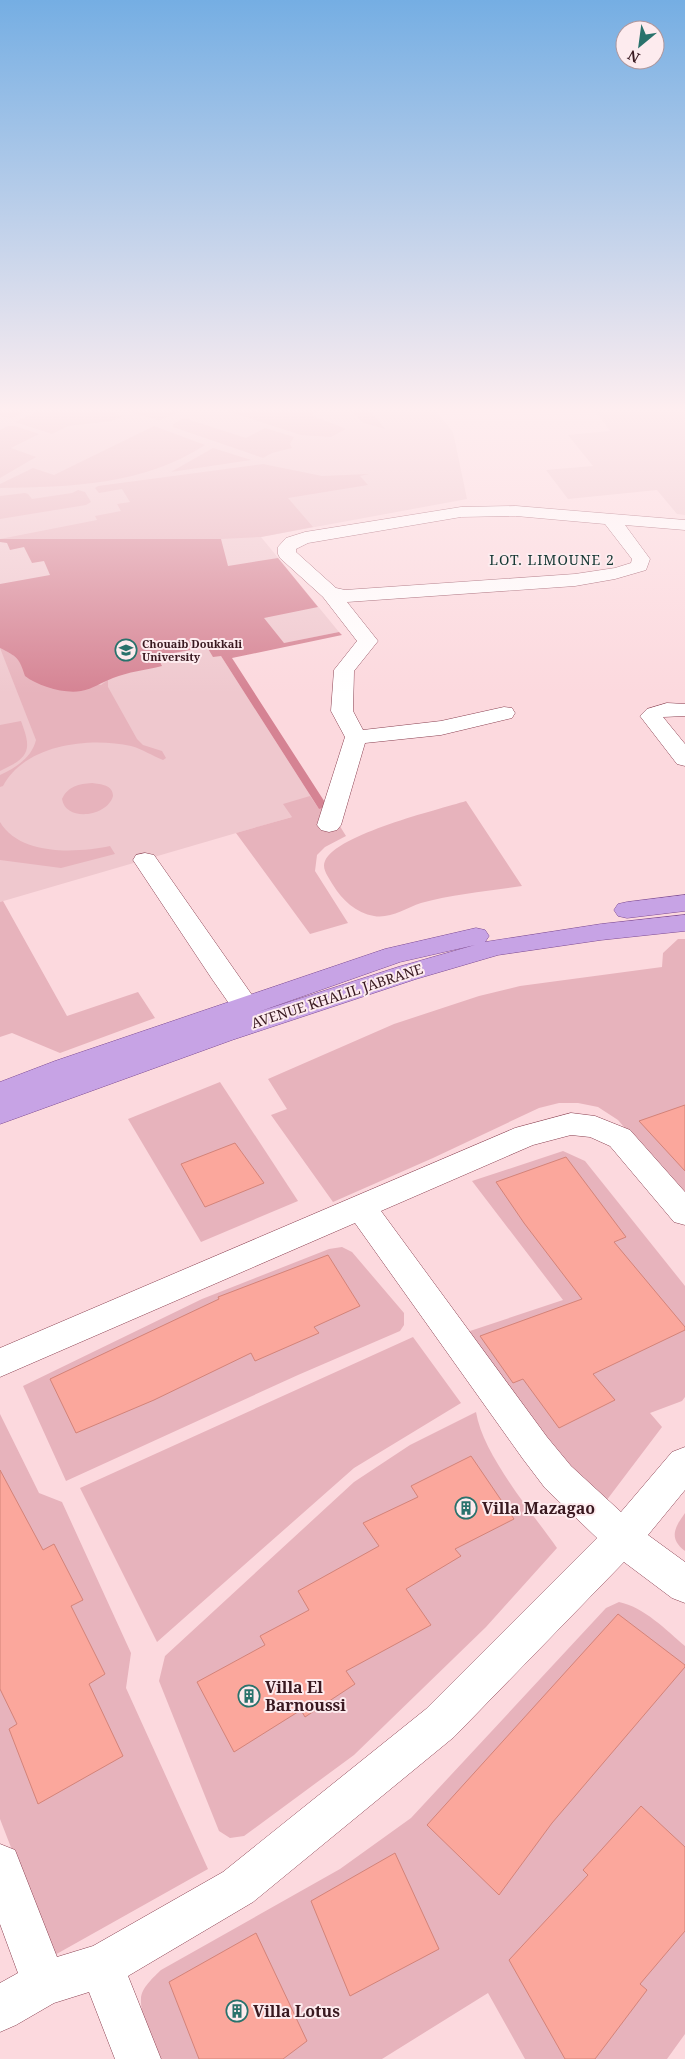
<svg xmlns="http://www.w3.org/2000/svg" width="685" height="2059" viewBox="0 0 685 2059" font-family="'Noto Serif',serif">
  <style>
    .built { fill: #efc8ce }
    .green { fill: #e7b3bc }
    .forest { fill: #d58393 }
    .building { fill: #fba79c; stroke: #d38379 }
    .lines { fill: none; stroke-linecap: round; stroke-linejoin: round }
    .street-casing { stroke: #8a4051; stroke-width: 1 }
    .primary-casing { stroke: #7d4b94; stroke-width: 1 }
    .street { fill: #fff; fill-rule: evenodd }
    .primary { fill: #c7a3e5; fill-rule: evenodd }
    .labels { text-anchor: middle; stroke-width: 4; stroke-linejoin: round; paint-order: stroke }
    .far-poi-label { font-size: 11px; font-weight: bold; fill: #391920; stroke: #fdebee; text-anchor: start }
    .far-quarter-label { font-size: 14px; letter-spacing: 1px; fill: #163834; stroke: #fdebee }
    .street-label { font-size: 14px; fill: #391920; stroke: #fdebee }
    .near-poi-label { font-size: 16px; font-weight: bold; fill: #391920; stroke: #fdebee; text-anchor: start }
  </style>
  <rect width="100%" height="100%" fill="#fcd9de"/>
  <g class="built">
    <polygon points="0,406 431,406 453,432 467,499 261,537 339,632 221,656 319,809 0,902"/>
    <polygon points="592,406 685,406 685,515 677,514 657,490 568,499 546,470 593,466 568,435 610,431"/>
  </g>
  <g class="green">
    <polygon points="0,406 36,406 14,417 9,418 0,416"/>
    <polygon points="49,406 92,406 123,416 112,421 68,426 52,434 15,422"/>
    <polygon points="109,406 190,406 164,419 158,420"/>
    <polygon points="216,406 319,406 324,407 311,415 346,429 331,437 301,435 215,407"/>
    <polygon points="345,406 366,406 385,429 364,423"/>
    <polygon points="184,418 246,438 265,428 294,437 290,444 292,448 272,453 263,458 173,427 173,424"/>
    <polygon points="8,426 15,426 39,434 11,448 36,457 0,478 0,430"/>
    <path d="M154,426L205,445C144,485 70,487 0,488V484L33,468L54,475Z"/>
    <polygon points="213,448 251,460 171,472"/>
    <polygon points="263,464 322,476 369,474 360,476 368,485 288,498 313,527 261,537 221,539 0,539 97,520 95,516 121,511 117,504 130,502 122,489 99,493 95,488 98,486"/>
    <polygon points="78,490 85,492 91,502 86,505 0,519 0,496 25,493 28,494 32,499 72,493"/>
    <path d="M0,648C17,657 19,657 26,676L101,685L108,680V687L137,739L143,745L162,751L166,758L163,760C152,756 143,749 131,746C90,737 25,744 3,786L0,787V775C16,768 32,757 36,740Z"/>
    <path d="M21,721C32,750 30,757 0,771V725Z"/>
    <path d="M92,783C101,784 113,785 113,796C108,816 66,823 62,799C68,786 79,784 92,783Z"/>
    <polygon points="310,796 319,809 328,807 346,836 325,847 317,855 315,871 348,923 310,934 236,833 292,817 283,804"/>
    <path d="M466,801L522,886C489,891 454,894 421,903C406,908 390,919 374,916C356,913 342,900 333,885C330,879 321,869 325,861C337,834 437,810 466,801Z"/>
    <path d="M0,822C20,856 77,853 110,846L115,854L61,868L0,860Z"/>
    <polygon points="3,901 67,1016 138,992 155,1018 60,1053 12,1033 0,1037 0,902"/>
    <polygon points="678,939 685,939 685,1198 618,1120 598,1107 578,1103 559,1103 539,1108 433,1158 333,1202 271,1115 287,1109 268,1079 394,1024 479,996 520,986 662,967 663,953"/>
    <polygon points="220,1082 298,1201 201,1242 128,1119"/>
    <polygon points="563,1151 585,1161 685,1286 685,1397 682,1401 650,1413 662,1427 603,1505 591,1495 464,1333 563,1300 472,1181"/>
    <polygon points="342,1247 352,1252 404,1313 404,1325 400,1331 298,1375 66,1481 23,1386 202,1299 329,1249"/>
    <polygon points="413,1337 461,1403 354,1468 157,1642 80,1488"/>
    <path d="M476,1412C483,1455 531,1511 557,1548L486,1627L354,1755L244,1836L230,1838L219,1831L159,1681L165,1656L354,1482L410,1445Z"/>
    <polygon points="0,1414 39,1493 62,1502 131,1653 126,1688 208,1869 53,1956 0,1819"/>
    <path d="M685,1513V1551C668,1538 675,1527 685,1513Z"/>
    <path d="M619,1602C644,1607 666,1630 685,1646V2034L667,2059H525L488,1993L382,2059H161C154,2041 140,2018 141,1999C141,1988 154,1977 161,1970L340,1869L411,1818L606,1608Z"/>
  </g>
  <path class="forest" d="M0,539H221L228,566L278,558L318,607L264,618L284,643L339,632L342,635L232,658L328,807L319,809L221,656L213,657L207,647L157,656L162,666C146,670 128,672 113,678C102,682 93,689 81,691C64,694 38,686 25,676C19,657 17,657 0,648V584L50,575L44,561L32,563L24,547L10,550L7,543L0,542Z"/>
  <g class="building">
    <polygon points="685,1105 685,1171 639,1121"/>
    <polygon points="235,1143 264,1183 205,1207 181,1164"/>
    <polygon points="566,1157 626,1237 614,1242 685,1327 685,1330 593,1374 615,1400 559,1428 523,1379 513,1383 480,1336 582,1299 524,1223 496,1182"/>
    <polygon points="328,1255 360,1306 314,1327 319,1333 255,1361 251,1353 154,1400 76,1433 50,1379 219,1299 218,1297"/>
    <polygon points="471,1456 514,1519 455,1549 461,1556 406,1589 431,1625 346,1671 355,1684 305,1717 301,1710 234,1752 197,1682 265,1645 260,1636 309,1610 298,1591 379,1546 363,1523 418,1497 411,1486"/>
    <polygon points="0,1470 43,1550 54,1544 83,1600 71,1606 105,1674 89,1684 123,1756 38,1804 9,1729 17,1724 0,1689"/>
    <polygon points="618,1614 685,1665 685,1667 552,1823 499,1895 427,1825"/>
    <polygon points="641,1806 685,1847 685,1931 640,1984 647,1990 595,2059 565,2059 509,1960 588,1875 583,1870"/>
    <polygon points="395,1853 439,1949 350,1996 311,1901"/>
    <polygon points="256,1933 307,2041 283,2059 199,2059 169,1982"/>
  </g>
  <g class="lines">
    <g class="street-casing">
      <g id="street">
        <path d="M516,506L685,520V530L625,525L650,559L646,570L615,579L575,586L347,602L378,641L354,671L353,711L363,730L441,721L504,707L512,708L515,713L512,718L441,735L365,743L341,825L337,830L329,832L321,830L317,825L345,737L331,711L334,670L357,641L323,597L280,558L278,554V547L286,538L305,532L461,507ZM516,516L605,524L632,559L631,563L615,568L575,574L345,590L336,588L296,552V549L308,543L461,517Z"/>
        <polygon points="667,703 685,704 685,716 663,717 685,744 685,766 677,764 640,716 647,709"/>
        <polygon points="145,853 154,855 259,1005 255,1012 245,1014 235,1012 212,979 133,860 136,855"/>
        <polygon points="571,1113 595,1116 630,1130 685,1192 685,1225 674,1222 610,1146 590,1137 571,1135 533,1145 381,1211 547,1437 571,1466 621,1512 672,1452 685,1447 685,1490 648,1535 685,1562 685,1603 672,1598 624,1562 454,1737 253,1902 128,1976 161,2059 115,2059 89,1992 54,2003 16,2025 0,2032 0,1983 18,1973 0,1924 0,1844 15,1850 57,1957 93,1946 223,1872 426,1709 597,1538 545,1488 523,1459 355,1223 0,1377 0,1348 515,1128"/>
      </g>
    </g>
    <g class="primary-casing">
      <g id="primary">
        <polygon points="685,895 685,911 627,918 618,916 614,910 618,904 627,902"/>
        <path d="M685,915V931L601,940L498,955L416,979L232,1040L0,1124V1082L55,1061L385,949L476,928L485,930L489,936L485,942L601,924ZM475,945L398,967L258,1012L400,962Z"/>
      </g>
    </g>
    <use href="#street" class="street"/>
    <use href="#primary" class="primary"/>
  </g>
  <linearGradient id="sky" x2="0" y2="1"><stop stop-color="#75aee3"/><stop offset="0.59" stop-color="#feeef0"/><stop offset="1" stop-color="#feeef0" stop-opacity="0"/></linearGradient>
  <rect width="685" height="694" fill="url(#sky)"/>
  <defs>
    <g id="university-ring" transform="scale(1.125)"><circle r="9.5" fill="#fdebee" stroke="#29726c" stroke-width="1.5"/><path d="M0-5L7-2L0 1L-7-2ZM-4 1L0 2.5L4 1V4Q0 6-4 4Z" fill="#29726c"/></g>
    <g id="building-ring" transform="scale(1.125)"><circle r="9.5" fill="#fdebee" stroke="#29726c" stroke-width="1.5"/><path d="M-4-6H4V6H1V3H-1V6H-4ZM-2.5-4.3h1.7v1.8h-1.7ZM.8-4.3h1.7v1.8H.8ZM-2.5-1h1.7V.8h-1.7ZM.8-1h1.7V.8H.8Z" fill="#29726c"/></g>
  </defs>
  <g fill-rule="evenodd">
    <use href="#university-ring" x="126" y="650"/>
    <use href="#building-ring" x="466" y="1508"/>
    <use href="#building-ring" x="249" y="1696"/>
    <use href="#building-ring" x="237" y="2011"/>
  </g>
  <g class="labels">
    <g class="far-poi-label">
      <text x="142" y="648">Chouaib Doukkali<tspan x="142" dy="13">University</tspan></text>
    </g>
    <g class="far-quarter-label">
      <text x="552" y="565">LOT. LIMOUNE 2</text>
    </g>
    <g class="street-label">
      <text transform="translate(337 996) rotate(-18)" y="5">AVENUE KHALIL JABRANE</text>
    </g>
    <g class="near-poi-label">
      <text x="482" y="1514">Villa Mazagao</text>
      <text x="265" y="1693">Villa El<tspan x="265" dy="18">Barnoussi</tspan></text>
      <text x="253" y="2017">Villa Lotus</text>
    </g>
  </g>
  <g transform="translate(640 45) rotate(209)"><circle r="24" fill="#fdebee" stroke="#af979c"/>
  <path d="M0-4L9 19L0 12L-9 19Z" fill="#29726c"/>
  <text y="-8" font-size="14" font-weight="bold" text-anchor="middle" fill="#391920">N</text>
  </g>
</svg>
